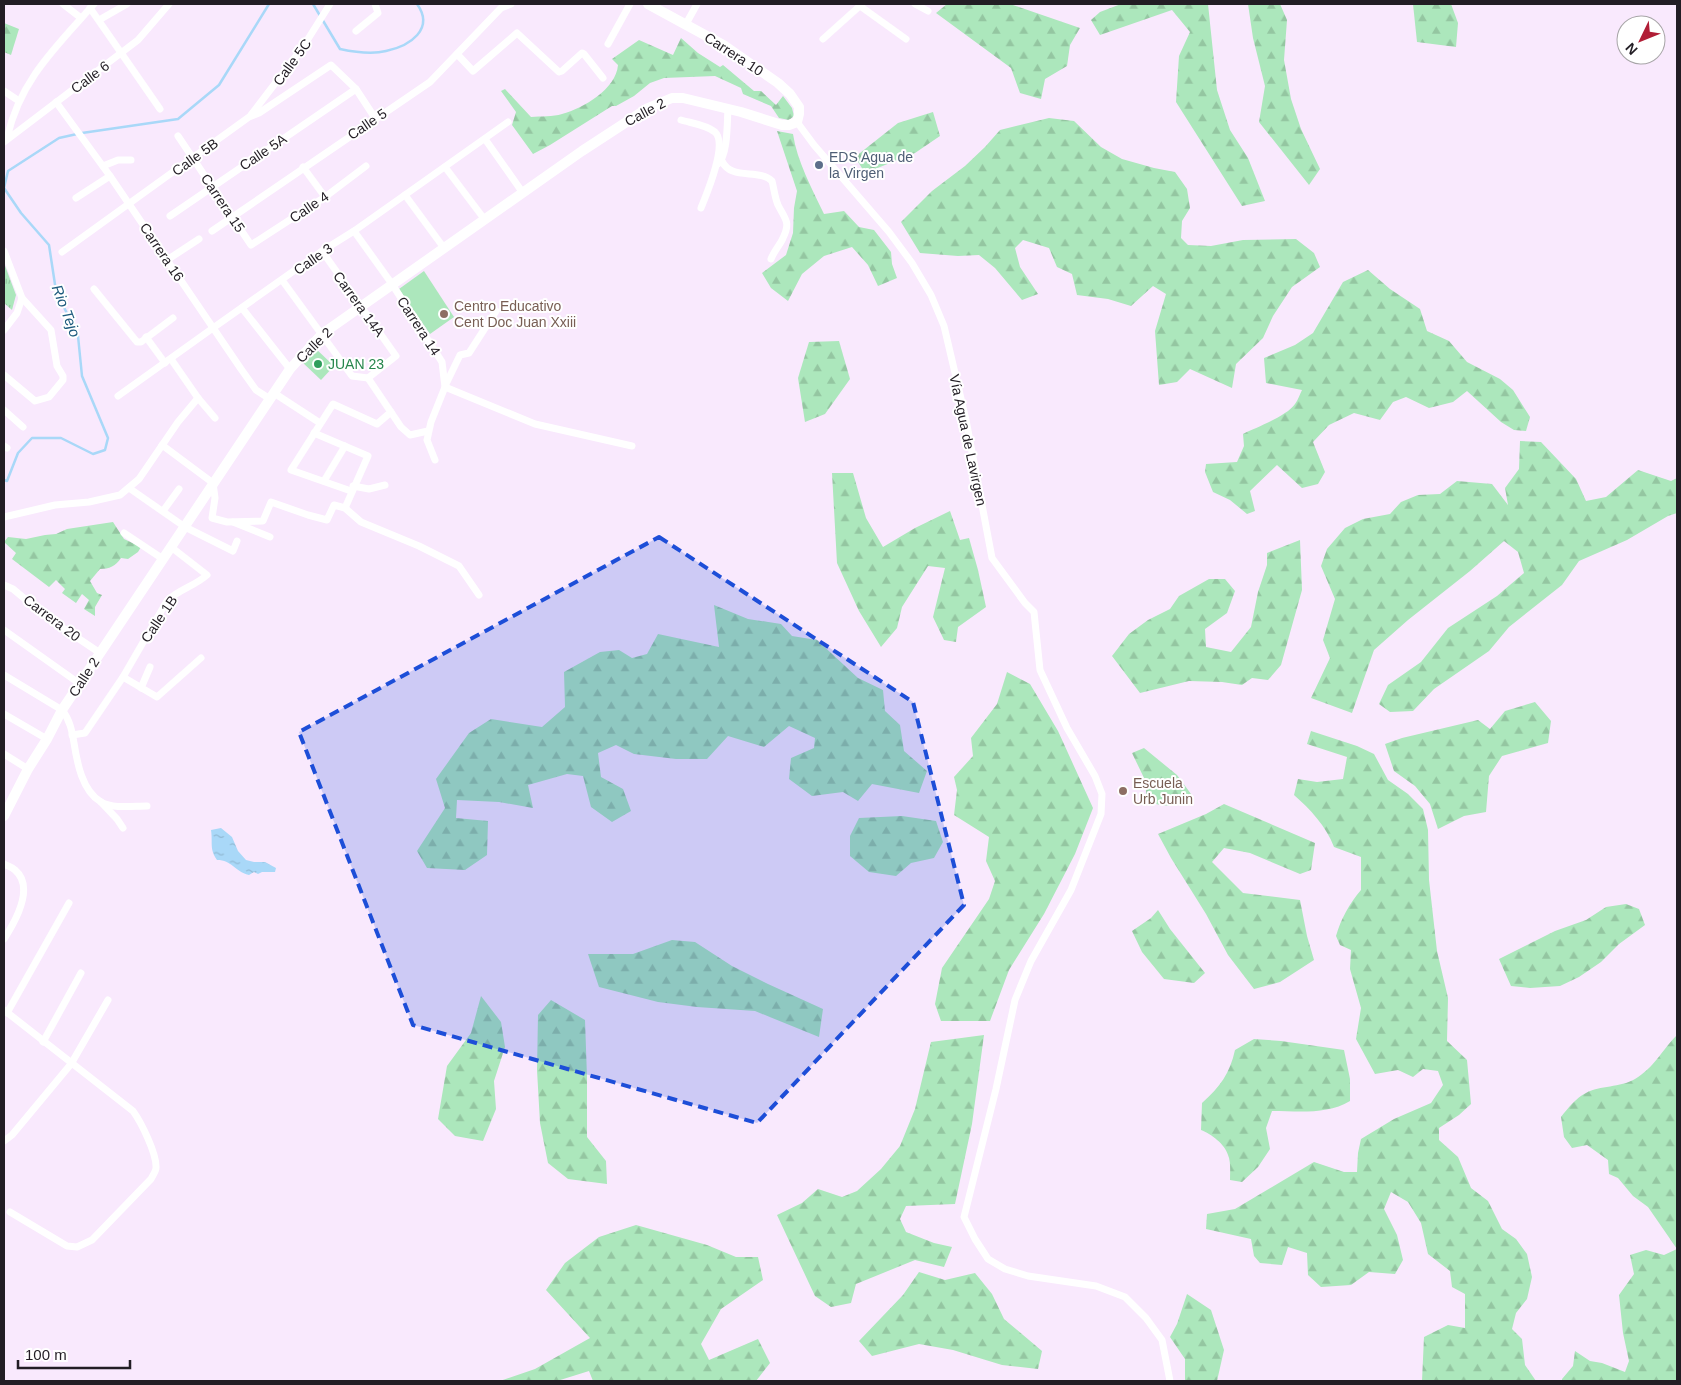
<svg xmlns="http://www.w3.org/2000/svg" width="1681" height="1385" viewBox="0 0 1681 1385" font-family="Arial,sans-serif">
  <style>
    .grass { fill: #ace7bc }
    .forest { fill: url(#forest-firs) }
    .park { fill: url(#park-tufts) }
    .water { fill: url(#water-ripples) }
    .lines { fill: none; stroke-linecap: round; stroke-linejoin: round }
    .stream { stroke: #a9d8f8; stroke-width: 2.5 }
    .street { stroke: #fff; stroke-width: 7 }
    .secondary { stroke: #fff; stroke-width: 10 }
    .marked { fill: #1d4ed8; fill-opacity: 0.2; stroke: #1d4ed8; stroke-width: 4; stroke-dasharray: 10 6; stroke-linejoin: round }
    .service-dot { fill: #5c6f8a; stroke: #fff; stroke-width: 2 }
    .education-dot { fill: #8d6e63; stroke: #fff; stroke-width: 2 }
    .leisure-dot { fill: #2e9e5b; stroke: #fff; stroke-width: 2 }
    .labels { text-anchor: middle; stroke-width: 4; stroke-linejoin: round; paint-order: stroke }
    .street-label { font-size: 14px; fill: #221d24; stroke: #fff }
    .service-label { font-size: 14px; fill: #4e5e75; stroke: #fff; text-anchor: start }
    .education-label { font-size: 14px; fill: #785e54; stroke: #fff; text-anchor: start }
    .leisure-label { font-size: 14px; fill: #27864d; stroke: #fff; text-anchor: start }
    .water-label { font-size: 15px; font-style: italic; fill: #1d5a7d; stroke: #fff }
  </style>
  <defs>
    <pattern id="forest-firs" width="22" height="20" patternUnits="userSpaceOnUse" patternTransform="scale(1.25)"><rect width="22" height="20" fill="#ace7bc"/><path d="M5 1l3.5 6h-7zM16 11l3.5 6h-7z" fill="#94c6a1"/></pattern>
    <pattern id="park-tufts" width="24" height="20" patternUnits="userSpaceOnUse" patternTransform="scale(1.25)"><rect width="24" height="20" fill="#ace7bc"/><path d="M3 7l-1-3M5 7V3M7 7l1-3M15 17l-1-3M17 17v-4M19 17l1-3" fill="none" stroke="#94c6a1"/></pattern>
    <pattern id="water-ripples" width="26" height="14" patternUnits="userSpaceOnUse" patternTransform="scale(1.25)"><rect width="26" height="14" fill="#a9d8f8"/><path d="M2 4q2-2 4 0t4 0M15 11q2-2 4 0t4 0" fill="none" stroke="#91b9d4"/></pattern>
  </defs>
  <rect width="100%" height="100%" fill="#f9e9fd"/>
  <g class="grass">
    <polygon points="424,271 454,317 430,334 399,289"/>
    <polygon points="314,347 334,366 321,380 301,361"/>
  </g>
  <g class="forest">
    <polygon points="947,4 1010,4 1080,28 1070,45 1067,66 1045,79 1041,99 1020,93 1011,68 936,13"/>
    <polygon points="1121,4 1208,4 1217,90 1230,130 1248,158 1265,201 1242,206 1176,102 1179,56 1190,32 1172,10 1100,35 1091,20 1100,12"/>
    <polygon points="1248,4 1280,4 1287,20 1284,60 1291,99 1301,129 1320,169 1309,185 1259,122 1265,86 1253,38"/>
    <polygon points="1413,4 1451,4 1458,23 1456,47 1417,42"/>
    <polygon points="4,23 19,29 11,55 4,52"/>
    <path d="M681,38L698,53L720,67L723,65L754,91H761L776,105L783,96L792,108L794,116L789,120L779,118L771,106L743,94L741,88L715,76L664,78L650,83L634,96L616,106H612L550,145L533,154L512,125L516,112L501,91L505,89L531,117C541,116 553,117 562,114C584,108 616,89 618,65L612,59L639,40L673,55Z"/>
    <polygon points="933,112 940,136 915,153 865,173 855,157 898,123"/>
    <polygon points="1049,118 1074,121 1101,147 1122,159 1154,168 1175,172 1187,189 1190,208 1182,221 1181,238 1188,245 1211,246 1243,240 1296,239 1314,253 1320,267 1292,287 1273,316 1263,338 1236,364 1232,388 1190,369 1177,382 1159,385 1155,331 1166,294 1153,286 1131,306 1108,299 1077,295 1072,274 1057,267 1049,248 1023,240 1015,248 1020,267 1038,294 1022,300 995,268 979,255 958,256 920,253 901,222 932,191 965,166 985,147 1000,130"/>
    <path d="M777,131L793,134C797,161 812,189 824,214L844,211L859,227L874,230L891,252L892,264L897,278L878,286L868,265L852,247L824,256L802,274L788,301L771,288L762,273L786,255L793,233L794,208L797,191Z"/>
    <path d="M1368,270L1390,289L1420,309L1427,331L1449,341L1467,362L1500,379L1513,390L1530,417L1526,431L1514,430L1501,422L1467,391L1453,402L1429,408L1406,397L1393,402L1380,420L1354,413L1329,425L1313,442L1325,472L1318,484L1302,488L1277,465L1250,491L1255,511L1247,514L1230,500L1213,492L1205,472L1206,464L1237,462L1244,446L1243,434C1257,427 1287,416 1295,404C1298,400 1300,394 1302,390L1266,383L1264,358L1295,345L1313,333L1343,282Z"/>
    <polygon points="839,341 850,379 825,414 805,422 798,378 809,342"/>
    <polygon points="1520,441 1541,442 1576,479 1586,501 1606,497 1638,470 1671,481 1677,478 1677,513 1668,516 1627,540 1579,561 1562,585 1509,627 1489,651 1434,689 1413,711 1390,712 1379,704 1388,685 1421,662 1448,628 1497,596 1524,573 1518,552 1504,541 1470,571 1408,620 1374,650 1352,713 1311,698 1330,658 1323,640 1335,599 1321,566 1327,549 1345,528 1363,519 1390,514 1401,502 1418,495 1440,494 1457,481 1492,484 1508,505 1505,488 1519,469"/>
    <polygon points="832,473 853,473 866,518 883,547 915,528 950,511 960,540 969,538 978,570 986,607 958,627 956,642 944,640 933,617 945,568 928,566 902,607 897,628 881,647 859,611 837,563"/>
    <path d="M113,522L124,539L141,547L138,552L128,559L121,558C116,566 109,569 100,569L90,581L97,593L102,595L95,607V616L84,609L89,600L82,594L76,603L62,593L65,589L56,580L49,587L12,559L16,553L4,542L8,537L26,539L45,535L56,534L67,529Z"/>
    <polygon points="1300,540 1302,590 1281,665 1268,680 1252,678 1242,685 1222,682 1189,681 1140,693 1112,656 1129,634 1148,620 1170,609 1179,596 1209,579 1225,579 1235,591 1227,613 1205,629 1206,647 1231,652 1251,627 1258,592 1267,565 1267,553"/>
    <polygon points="714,605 748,619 781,624 792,636 817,640 858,678 883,690 885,711 900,725 904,751 927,771 919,793 872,784 858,801 843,792 812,796 789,779 791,758 814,748 815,738 789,726 764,747 728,736 707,759 676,759 634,754 616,745 598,753 601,777 623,789 631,811 612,822 591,807 583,776 567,774 528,785 533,808 499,802 457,800 456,818 488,821 487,855 465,870 427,868 417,851 445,808 436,779 469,733 491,719 542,727 565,707 564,672 600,652 619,650 632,658 647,654 658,634 719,647"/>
    <polygon points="1007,672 1030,684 1058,731 1093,808 1075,854 1044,914 1009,970 990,1021 941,1021 935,1004 942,968 989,899 995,881 986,861 989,837 954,815 957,790 954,777 973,756 971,738 997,704"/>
    <polygon points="1535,702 1551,721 1548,743 1502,756 1489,776 1486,812 1464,816 1438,829 1430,804 1415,786 1394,771 1385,744 1402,738 1478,720 1490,729 1505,711"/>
    <path d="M1311,731L1357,746L1374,754L1388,780L1408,794L1423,809L1428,830L1429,880L1437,951L1448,998L1447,1041L1467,1060L1471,1104L1459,1115L1439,1128V1140L1458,1157L1471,1188L1488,1201L1502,1229L1516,1239L1527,1254L1532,1277L1527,1299L1516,1313L1512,1329L1522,1339L1525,1365L1536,1381H1422L1424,1337L1448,1325L1465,1328V1294L1452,1287L1450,1271L1428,1254L1421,1223L1408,1202L1391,1192L1384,1209L1397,1235L1403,1260L1395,1274L1369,1272L1351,1285L1321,1287L1308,1275L1307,1253L1288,1247L1282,1265L1260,1263L1254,1256L1251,1239L1206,1229L1207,1214L1235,1209L1314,1162L1344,1172H1357L1358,1153L1361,1139L1394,1119L1431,1103L1443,1085L1438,1071L1423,1069L1413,1077L1398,1070L1375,1074L1356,1039L1361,1008L1350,969L1351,950L1340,945L1336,936C1341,919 1349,904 1361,890V857L1334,847C1326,826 1310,809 1294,795L1298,779L1317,782L1343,779L1347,757L1307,744Z"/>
    <path d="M1144,748L1177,775L1191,794C1175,808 1167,808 1147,801L1145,780L1132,753Z"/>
    <polygon points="1224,804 1315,843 1311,870 1300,874 1250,853 1224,848 1212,862 1243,893 1300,900 1307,936 1314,960 1280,982 1254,989 1228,955 1206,914 1171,858 1158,834 1206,814"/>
    <polygon points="902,816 936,821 943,842 934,858 911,863 896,876 869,872 850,856 850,836 859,818"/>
    <polygon points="1626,904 1639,909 1645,925 1619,944 1601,962 1579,977 1560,986 1530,988 1511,986 1499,959 1555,931 1586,920 1606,907"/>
    <polygon points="1158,910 1170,929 1205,973 1194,983 1164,979 1142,952 1132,931 1151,918"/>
    <polygon points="672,940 695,942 732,966 768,984 823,1009 819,1037 755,1011 697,1007 658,1002 599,987 588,954 633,954"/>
    <polygon points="481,996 501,1022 505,1047 494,1081 496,1109 483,1141 455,1136 438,1119 447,1066 471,1033"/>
    <polygon points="551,1000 585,1020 587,1077 587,1137 606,1161 607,1184 568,1179 548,1163 540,1123 537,1070 538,1015"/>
    <polygon points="984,1035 972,1124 955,1204 906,1206 900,1219 906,1232 934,1243 952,1247 944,1267 915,1260 856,1284 851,1303 831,1307 815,1296 777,1215 802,1203 818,1189 842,1197 857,1191 881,1169 900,1146 915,1109 931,1042"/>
    <path d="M1677,1035V1249L1648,1207L1633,1196L1618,1178L1609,1174L1608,1160L1587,1145L1572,1148L1564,1137L1561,1117C1568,1108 1576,1098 1586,1093C1600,1085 1620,1088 1635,1079C1655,1067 1661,1051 1677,1035Z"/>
    <path d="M1254,1039L1281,1041L1344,1050L1350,1079V1101C1327,1115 1298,1111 1272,1111L1266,1128L1270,1149L1258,1167L1242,1182L1230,1180C1230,1172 1231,1162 1228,1155C1225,1144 1211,1134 1201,1130L1202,1103C1220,1087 1230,1073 1235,1050Z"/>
    <polygon points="636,1225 707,1245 736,1257 758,1257 763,1280 721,1309 701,1344 709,1360 758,1339 770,1363 756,1381 593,1381 589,1371 557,1381 500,1381 535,1369 590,1338 546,1290 565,1263 599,1237"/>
    <polygon points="1677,1249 1677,1381 1562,1381 1562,1379 1573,1366 1575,1351 1590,1361 1602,1363 1625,1372 1629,1361 1623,1333 1619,1295 1634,1274 1630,1255 1646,1250 1664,1255"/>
    <polygon points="919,1272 945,1280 975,1273 992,1294 1004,1319 1042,1351 1038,1369 1002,1365 953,1350 919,1344 872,1356 859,1341 903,1295"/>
    <polygon points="1187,1294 1211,1310 1224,1350 1217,1381 1185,1381 1185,1359 1170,1337 1177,1324"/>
  </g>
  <polygon class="park" points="4,263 16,295 12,310 4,303"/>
  <path class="water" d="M221,828L232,837L238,851L246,860L254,862H265L276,868L275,872H262L258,874L254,872L249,875C234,871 232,860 217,860C209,848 213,843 211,830Z"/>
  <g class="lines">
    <g class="stream">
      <path d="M313,4L340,49C354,52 371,55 386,51C410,46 435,29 417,4"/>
      <polyline points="82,133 178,119 219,85 269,4"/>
      <polyline points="4,480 7,481 18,453 32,438 61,438 93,454 105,450 108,438 82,376 78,336 56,291 49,245 21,213 4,188 8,171 59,138 77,134"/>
    </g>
    <g class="street">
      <polyline points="63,4 81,18"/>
      <polyline points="915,4 928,11"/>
      <polyline points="860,6 906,39"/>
      <polyline points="90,8 160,109"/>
      <polyline points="99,20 127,4"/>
      <polyline points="686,24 697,4"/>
      <polyline points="356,31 378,13 375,4"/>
      <polyline points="823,39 862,4"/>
      <polyline points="608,44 630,4"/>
      <polyline points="457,54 473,71 517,33 559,72 562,71 582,53 584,54 603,78"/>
      <polyline points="4,91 19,101"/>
      <polyline points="56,102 110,176 241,369 256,390 270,399"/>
      <polyline points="251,115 303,47 330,4"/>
      <path d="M681,120C691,123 707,125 715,132C728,144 707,193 701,208"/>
      <polyline points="797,122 814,145 889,232 912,263 931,295 944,326 966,420 992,558 1025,603 1034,612 1040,670 1067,728 1095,776 1102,794 1101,814 1071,890 1031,961 1015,1000 996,1089 964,1217 975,1239 988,1259 1005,1269 1028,1276 1096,1286 1125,1297 1146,1318 1162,1340 1170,1381"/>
      <polyline points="178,136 251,245 325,197 366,166"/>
      <path d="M7,138C20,80 56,47 94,4"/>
      <polyline points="485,139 523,193"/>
      <polyline points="4,142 138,40 169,4"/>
      <path d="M722,161C731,181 759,168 772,181C774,189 775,198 778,205C785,219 791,222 783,238C780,245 774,251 771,259"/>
      <path d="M718,164C728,155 727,123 728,109"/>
      <polyline points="103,166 118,160 131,160"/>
      <polyline points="303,167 325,197"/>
      <polyline points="445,167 485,220"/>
      <polyline points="405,195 444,248"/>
      <polyline points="76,198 110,176"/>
      <polyline points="170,216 356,89"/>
      <polyline points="212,231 430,82 501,8 511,4"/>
      <polyline points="354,231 392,284 442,362 445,387 431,422 427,440 435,460"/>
      <polyline points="4,251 22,298 51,330 57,366 63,376 63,380 49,397 35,401 4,375"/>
      <polyline points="322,251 396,356 368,378"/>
      <polyline points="62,252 249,117 259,113 331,65 356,89 375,118"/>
      <polyline points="167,260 199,239"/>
      <polyline points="282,280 352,376 368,378"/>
      <polyline points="94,289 137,342 141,342 173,318"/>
      <polyline points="242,308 290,369"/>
      <polyline points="4,330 17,313 22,298"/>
      <polyline points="146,337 165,363"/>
      <polyline points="171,359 198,398 215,418"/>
      <polyline points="368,378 401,427 410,435 428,431"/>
      <polyline points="446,384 460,355 469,353 496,311"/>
      <polyline points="445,387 535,424 632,446"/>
      <polyline points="274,393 320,423"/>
      <polyline points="118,396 213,328 322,251 354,231 508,122"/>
      <polyline points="4,410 23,427"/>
      <polyline points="314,433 368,456 345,508"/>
      <polyline points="162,445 213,483 215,498 212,518 227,522 263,521 271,502 308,515 327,520 334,505 345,508 361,522 419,546 459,566 479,595"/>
      <polyline points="4,446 7,448"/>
      <polyline points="324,481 345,446"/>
      <polyline points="353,486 369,489 385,485"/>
      <polyline points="129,488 185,527 233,551 237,541"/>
      <polyline points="351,491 291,470 333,404 377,424 391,412"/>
      <polyline points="163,511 179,489"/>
      <polyline points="4,517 55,505 89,502 120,495 139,479 178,422 198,398"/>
      <polyline points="233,522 270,537"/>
      <polyline points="124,533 163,559"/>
      <polyline points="4,585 13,589 48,618 100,653"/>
      <polyline points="4,630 80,684"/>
      <path d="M4,675L62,710C70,720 72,731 74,743C77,762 82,791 101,802C113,809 133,806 147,806"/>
      <polyline points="123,677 157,697 201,658"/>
      <polyline points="141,688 150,667"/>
      <polyline points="4,714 47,739"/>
      <path d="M72,735L85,733L123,677L167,601C179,589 195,586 207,575L171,547"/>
      <polyline points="4,754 28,769"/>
      <polyline points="101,802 117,819 123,828"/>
      <path d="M4,864C7,866 12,867 15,870C35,887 15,922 4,939"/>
      <path d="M4,1010L133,1111C141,1122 157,1154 156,1168C156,1171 153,1175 151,1179L92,1240L77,1247L67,1246L10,1212"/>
      <polyline points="7,1013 69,903"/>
      <polyline points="43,1042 81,973"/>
      <polyline points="4,1141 12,1135 71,1064 108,1000"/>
    </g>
    <polyline class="secondary" points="4,816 28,769 47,739 62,710 290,369 322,334 582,151 648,108 672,98 683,98 741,112 782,125 789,125 797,122 799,114 799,107 790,94 778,83 725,46 648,4"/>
  </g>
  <path class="marked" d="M659,537L913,702L964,905L757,1123L413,1025L299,732Z"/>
  <circle class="service-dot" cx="819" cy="165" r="5"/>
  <g class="education-dot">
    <circle cx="444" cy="314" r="5"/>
    <circle cx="1123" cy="791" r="5"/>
  </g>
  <circle class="leisure-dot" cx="318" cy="364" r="5"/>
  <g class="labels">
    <g class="street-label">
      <text transform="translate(734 54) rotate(33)" y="5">Carrera 10</text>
      <text transform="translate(292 62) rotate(-54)" y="5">Calle 5C</text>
      <text transform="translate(90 77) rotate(-37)" y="5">Calle 6</text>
      <text transform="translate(645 112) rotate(-28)" y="5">Calle 2</text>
      <text transform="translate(367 124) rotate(-34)" y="5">Calle 5</text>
      <text transform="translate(263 152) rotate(-34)" y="5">Calle 5A</text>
      <text transform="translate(195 157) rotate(-36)" y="5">Calle 5B</text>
      <text transform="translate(223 203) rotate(56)" y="5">Carrera 15</text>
      <text transform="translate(309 207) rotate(-34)" y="5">Calle 4</text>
      <text transform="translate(162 252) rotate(56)" y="5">Carrera 16</text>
      <text transform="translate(313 259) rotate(-35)" y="5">Calle 3</text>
      <text transform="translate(359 304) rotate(54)" y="5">Carrera 14A</text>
      <text transform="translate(419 326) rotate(57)" y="5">Carrera 14</text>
      <text transform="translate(314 345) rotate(-44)" y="5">Calle 2</text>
      <text transform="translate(968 440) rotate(78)" y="5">Vía Agua de Lavirgen</text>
      <text transform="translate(52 618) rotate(37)" y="5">Carrera 20</text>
      <text transform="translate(159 619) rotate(-56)" y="5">Calle 1B</text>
      <text transform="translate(84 677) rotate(-57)" y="5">Calle 2</text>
    </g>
    <g class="service-label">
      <text x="829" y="162">EDS Agua de<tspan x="829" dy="16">la Virgen</tspan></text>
    </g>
    <g class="education-label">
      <text x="454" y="311">Centro Educativo<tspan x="454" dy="16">Cent Doc Juan Xxiii</tspan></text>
      <text x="1133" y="788">Escuela<tspan x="1133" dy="16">Urb Junin</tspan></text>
    </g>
    <g class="leisure-label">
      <text x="328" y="369">JUAN 23</text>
    </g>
    <g class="water-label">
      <text transform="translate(66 311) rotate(69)" y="5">Rio Tejo</text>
    </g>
  </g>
  <rect width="1681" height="1385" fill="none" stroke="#221d24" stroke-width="10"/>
  <g transform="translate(1641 40) rotate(227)"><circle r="24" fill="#ffffff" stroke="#a7a5a7"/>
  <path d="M0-4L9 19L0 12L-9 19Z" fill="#b11e36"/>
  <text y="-8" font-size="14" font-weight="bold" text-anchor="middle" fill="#221d24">N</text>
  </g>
  <path d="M18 1360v8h112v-8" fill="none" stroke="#221d24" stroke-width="2.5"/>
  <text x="25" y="1360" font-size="15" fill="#221d24" stroke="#ffffff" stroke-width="4" paint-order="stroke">100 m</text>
</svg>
